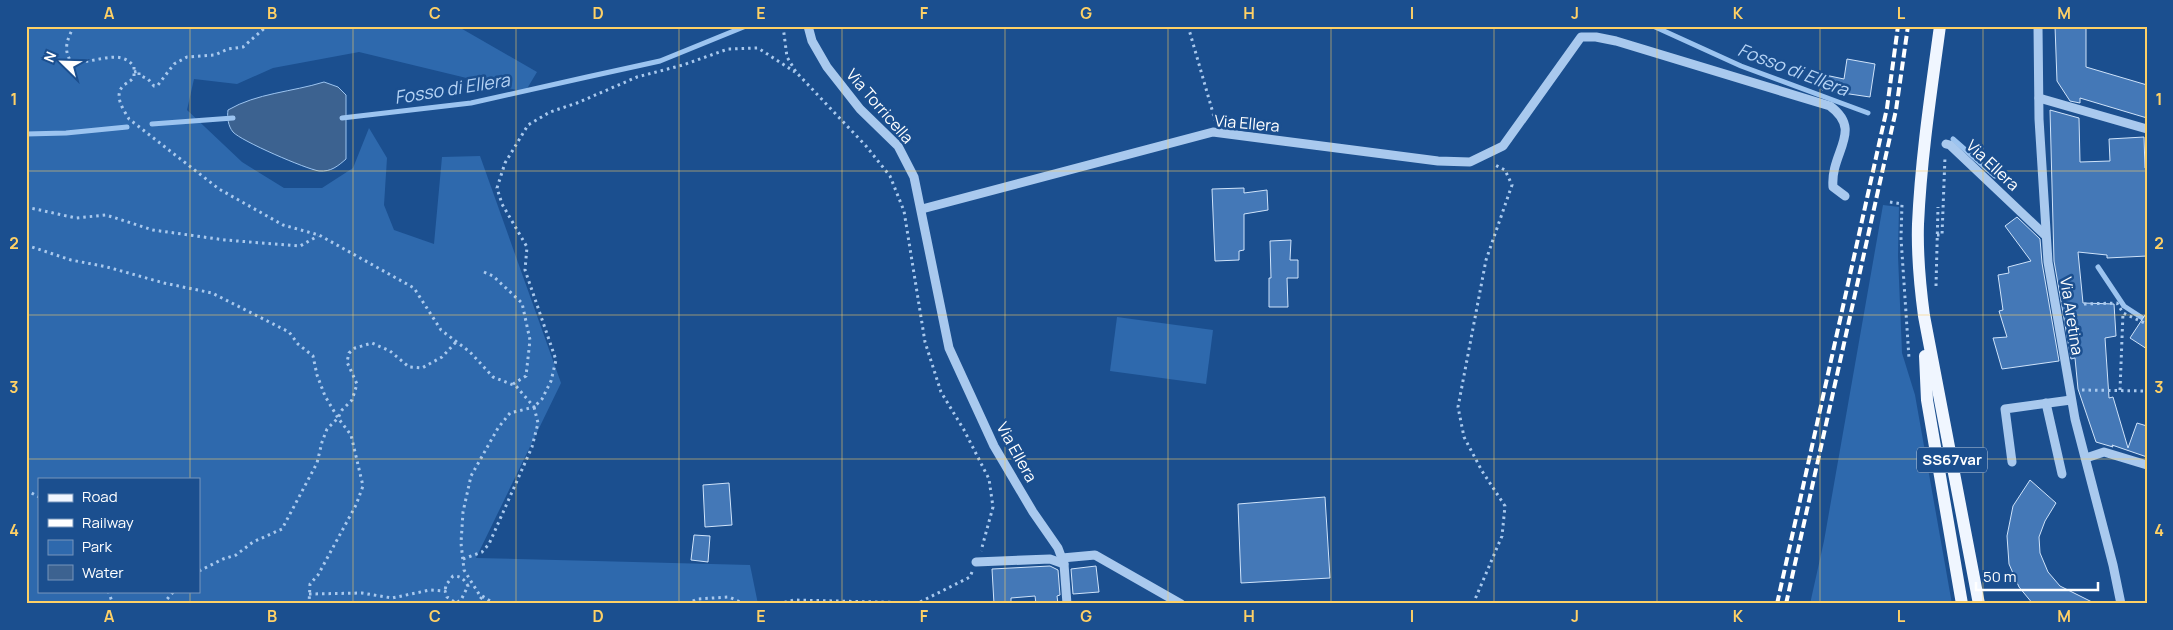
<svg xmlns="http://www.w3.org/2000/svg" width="2173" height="630" viewBox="0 0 2173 630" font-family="Manrope,sans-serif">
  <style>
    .green { fill: #2e69ad; fill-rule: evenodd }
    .water { fill: #3c6290; stroke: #9cc4f0 }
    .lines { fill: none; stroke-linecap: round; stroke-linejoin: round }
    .stream { stroke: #9cc4f0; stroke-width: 5 }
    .building { fill: #4478b7; stroke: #cfe3fa }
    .path { stroke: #a9c9ee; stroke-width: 3; stroke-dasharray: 2.5 4; stroke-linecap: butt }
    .minor { stroke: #a9c9ee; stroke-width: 9 }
    .major { stroke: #f0f6ff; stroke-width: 12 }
    .rail { stroke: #fff; stroke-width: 4; stroke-dasharray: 9 4; stroke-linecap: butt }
    .grid { fill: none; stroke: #ffd166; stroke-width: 1; stroke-opacity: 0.55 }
    .labels { text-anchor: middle; stroke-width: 5; stroke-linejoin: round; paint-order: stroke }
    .shield { fill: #1b4f8f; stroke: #bbcadd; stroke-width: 1 }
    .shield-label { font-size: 15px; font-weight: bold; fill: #fff }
    .street-label { font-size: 16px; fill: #fff; stroke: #1b4f8f }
    .water-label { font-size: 18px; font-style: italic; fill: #b5d3f5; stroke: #1b4f8f }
    .neatline { fill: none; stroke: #ffd166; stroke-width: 2 }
    .grid-label { font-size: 16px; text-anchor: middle; font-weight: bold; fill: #ffd166 }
  </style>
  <rect width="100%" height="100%" fill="#1b4f8f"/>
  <g class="green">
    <path d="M26,26H457L537,72L525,92L359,52L273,68L237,84L194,79L187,110L242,162L284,188H322L353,168L369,128L387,158L384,205L394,230L434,244L442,157L480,156L561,383L476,558L750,565L758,604H26ZM39,479H199V591H39Z"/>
    <polygon points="1883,205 1899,207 1898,256 1902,353 1915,395 1952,604 1810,604 1824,541"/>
    <polygon points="1117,317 1213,330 1206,384 1110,371"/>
  </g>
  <path class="water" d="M324,82L338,87L346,95V159C338,166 331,172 319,171C306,169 241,141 233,132C228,126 227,117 228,110C257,93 292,92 324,82Z"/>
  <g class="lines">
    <g class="stream">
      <polyline points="1653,26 1741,66 1868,113"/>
      <polyline points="342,118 471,103 587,77 660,61 746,26"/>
      <polyline points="152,124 233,118"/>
      <polyline points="26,134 66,133 127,127"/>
      <polyline points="1953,139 1995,176"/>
      <polyline points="2098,267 2124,306 2147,321"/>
    </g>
  </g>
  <g class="building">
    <polygon points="2055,26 2086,26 2086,67 2147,85 2147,118 2080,98 2080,103 2070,101 2057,81"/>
    <polygon points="1847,59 1875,64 1870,97 1822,90 1825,75 1844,79"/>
    <polygon points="2050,110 2079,118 2080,162 2110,161 2109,139 2144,137 2145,168 2147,167 2147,256 2107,258 2107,255 2078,252 2083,303 2114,304 2116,336 2105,338 2109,398 2113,397 2128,448 2137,423 2147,426 2147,457 2112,445 2113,447 2096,442 2078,389 2075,358 2071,359 2054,261"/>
    <polygon points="1244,188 1244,193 1267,190 1268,210 1244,214 1244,250 1239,251 1239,260 1215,261 1212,189"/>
    <polygon points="2017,217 2040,239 2042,263 2059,361 2002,369 1993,338 2007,337 1999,311 2003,310 1998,275 2009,273 2008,267 2031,261 2005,226"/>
    <polygon points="1291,240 1290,260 1298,260 1298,278 1287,278 1288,307 1269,307 1269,278 1271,278 1270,241"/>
    <polygon points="2147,312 2147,349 2130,338"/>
    <polygon points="2030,480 2056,503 2045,521 2039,537 2040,553 2048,572 2060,586 2096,604 2033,604 2019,587 2009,564 2007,536 2013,506"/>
    <polygon points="729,483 732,525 705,527 703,485"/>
    <polygon points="1325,497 1330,578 1241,583 1238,504"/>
    <polygon points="694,535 710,536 708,562 691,560"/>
    <polygon points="1050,566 1058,570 1060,595 1057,596 1058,604 1036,604 1035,596 1011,598 1011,604 994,604 992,569"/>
    <polygon points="1096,566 1099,592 1073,594 1071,569"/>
  </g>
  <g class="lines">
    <g class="path">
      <path d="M74,26C68,38 63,48 70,60C88,68 120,45 134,67V77C131,81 128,82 124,85C113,95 123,109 129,119L219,189L283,225L319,235L414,288L441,330L470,352L493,377L516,386L534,407L510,413L498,428L471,476L463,512L461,543L464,570L479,594L495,604"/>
      <polyline points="783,26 787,57 796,72 866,146 890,176 904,211 925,342 941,392 964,430 989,479 993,507 981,551"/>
      <polyline points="1188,26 1215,120"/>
      <polyline points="134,72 139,71 139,75 148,79 154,86 158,85 174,64 187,57 215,55 228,49 243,47 267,26"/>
      <polyline points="1890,202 1902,204 1901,238 1909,358"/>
      <polyline points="26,207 76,218 106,215 153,230 225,240 300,246 318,236"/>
      <polyline points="1937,235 1942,235 1945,157"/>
      <polyline points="26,245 71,260 107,267 164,283 212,293 289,332 298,344 313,356 317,375 325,396 338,418 351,435 363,486 356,505 318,575 310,584 309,604"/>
      <polyline points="484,272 493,276 522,303 530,340 526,376 513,384"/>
      <polyline points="1936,286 1938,207"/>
      <polyline points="2084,304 2117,303 2123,313"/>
      <polyline points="2082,390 2147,391"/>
      <polyline points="2120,390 2123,313 2147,324"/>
      <polyline points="26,490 39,497"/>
      <polyline points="463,559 482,552 489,544 532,447 538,423 534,407 542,399 551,381 556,360 525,270 527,247 502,204 497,188 505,163 528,125 550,112 577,103 637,77 683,65 728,49 758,48 795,72"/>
      <polyline points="199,571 223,559 236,555 253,542 282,529 317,463 322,442 327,429 338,418 342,410 352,400 357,384 347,362 349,353 355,348 372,343 390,351 409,367 422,368 442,357 456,342"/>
      <polyline points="108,591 113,604"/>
      <path d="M309,594L362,593L392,598L430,590L445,591L447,597L456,603L461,600L468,586C464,579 461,576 453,576L446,585L445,591"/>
      <polyline points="163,604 174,591"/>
      <polyline points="476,604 482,597"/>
      <polyline points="687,604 697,599 729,597 745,604"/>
      <polyline points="778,604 794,600 918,603 970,577 972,572"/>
      <polyline points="1473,604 1502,536 1505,506 1482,471 1464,437 1458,407 1486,260 1512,185 1505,170 1493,164"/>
    </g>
    <g class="minor">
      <polyline points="808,26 812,41 827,67 860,109 898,146 914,177 949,348 994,446 1033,512 1058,548 1064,564 1067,604"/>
      <polyline points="2038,26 2039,119 2048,262 2075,419 2113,565 2121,604"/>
      <polyline points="2039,98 2147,129"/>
      <polyline points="1946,144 1950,145 2045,235"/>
      <path d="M922,209L1213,132L1438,161L1470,162L1503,146L1581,37H1596L1616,41L1830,106C1864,131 1830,152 1833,187L1845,196"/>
      <polyline points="2046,403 2062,474"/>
      <polyline points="2086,458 2104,452 2147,465"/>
      <polyline points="2012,462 2005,409 2071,400"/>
      <polyline points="1062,558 1095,555 1181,604"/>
      <polyline points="976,562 1050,559 1064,564"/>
    </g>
    <g class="major">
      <path d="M1940,26C1931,92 1921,158 1918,224C1917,255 1920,286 1924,316L1979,604"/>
      <polyline points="1925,356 1927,400 1962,604"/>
    </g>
    <g class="rail">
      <polyline points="1777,604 1887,108 1898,26"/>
      <polyline points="1786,604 1896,110 1908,26"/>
    </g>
  </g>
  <path class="grid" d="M190,26V479M353,26V604M516,26V604M679,26V604M842,26V604M1005,26V604M1168,26V604M1331,26V604M1494,26V604M1657,26V604M1820,26V604M1983,26V604M26,171H2147M26,315H2147M26,459H2147M190,591V604"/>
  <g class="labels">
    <rect class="shield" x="1917" y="447.5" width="70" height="25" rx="4"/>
    <g class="shield-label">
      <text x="1952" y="465">SS67var</text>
    </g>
    <g class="street-label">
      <text transform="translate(880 106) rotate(49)" y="6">Via Torricella</text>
      <text transform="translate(1247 123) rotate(5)" y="6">Via Ellera</text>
      <text transform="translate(1993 165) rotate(43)" y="6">Via Ellera</text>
      <text transform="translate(2072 316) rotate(81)" y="6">Via Aretina</text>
      <text transform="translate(1017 452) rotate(61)" y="6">Via Ellera</text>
    </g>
    <g class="water-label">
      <text transform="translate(1793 70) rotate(21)" y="6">Fosso di Ellera</text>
      <text transform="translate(452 89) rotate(-9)" y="6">Fosso di Ellera</text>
    </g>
  </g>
  <rect width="2173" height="630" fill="none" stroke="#1b4f8f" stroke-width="55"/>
  <rect x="38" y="478" width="162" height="115" fill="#1b4f8f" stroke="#7695bc"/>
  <rect x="48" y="494" width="25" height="8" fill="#f0f6ff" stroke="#7695bc"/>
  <text x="82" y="502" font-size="15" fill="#ffffff">Road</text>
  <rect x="48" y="519" width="25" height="8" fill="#ffffff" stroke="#7695bc"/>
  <text x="82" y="528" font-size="15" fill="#ffffff">Railway</text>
  <rect x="48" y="540" width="25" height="15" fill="#2e69ad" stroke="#7695bc"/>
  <text x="82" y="552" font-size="15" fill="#ffffff">Park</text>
  <rect x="48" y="565" width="25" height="15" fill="#3c6290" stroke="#7695bc"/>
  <text x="82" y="578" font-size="15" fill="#ffffff">Water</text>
  <g transform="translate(62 62) rotate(293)" stroke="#1b4f8f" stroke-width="4" paint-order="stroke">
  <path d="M0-4L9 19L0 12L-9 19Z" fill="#ffffff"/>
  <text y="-8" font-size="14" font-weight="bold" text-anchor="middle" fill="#ffffff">N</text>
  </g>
  <path d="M1976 582v8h122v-8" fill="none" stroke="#ffffff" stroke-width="2.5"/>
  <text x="1983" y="582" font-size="15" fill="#ffffff" stroke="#1b4f8f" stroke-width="4" paint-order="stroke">50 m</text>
  <rect x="28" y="28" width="2118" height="574" class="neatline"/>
  <g class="grid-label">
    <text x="109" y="19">A</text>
    <text x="272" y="19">B</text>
    <text x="435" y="19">C</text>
    <text x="598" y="19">D</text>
    <text x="761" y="19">E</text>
    <text x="924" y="19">F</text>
    <text x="1086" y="19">G</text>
    <text x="1249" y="19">H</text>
    <text x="1412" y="19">I</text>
    <text x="1575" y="19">J</text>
    <text x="1738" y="19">K</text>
    <text x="1901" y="19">L</text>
    <text x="2064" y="19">M</text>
    <text x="14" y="105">1</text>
    <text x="2159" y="105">1</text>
    <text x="14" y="249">2</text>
    <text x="2159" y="249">2</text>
    <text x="14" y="393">3</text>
    <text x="2159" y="393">3</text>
    <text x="14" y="536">4</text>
    <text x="2159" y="536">4</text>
    <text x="109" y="622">A</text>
    <text x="272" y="622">B</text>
    <text x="435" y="622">C</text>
    <text x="598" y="622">D</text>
    <text x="761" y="622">E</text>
    <text x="924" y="622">F</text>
    <text x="1086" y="622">G</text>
    <text x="1249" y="622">H</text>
    <text x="1412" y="622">I</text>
    <text x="1575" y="622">J</text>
    <text x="1738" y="622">K</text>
    <text x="1901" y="622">L</text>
    <text x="2064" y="622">M</text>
  </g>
</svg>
